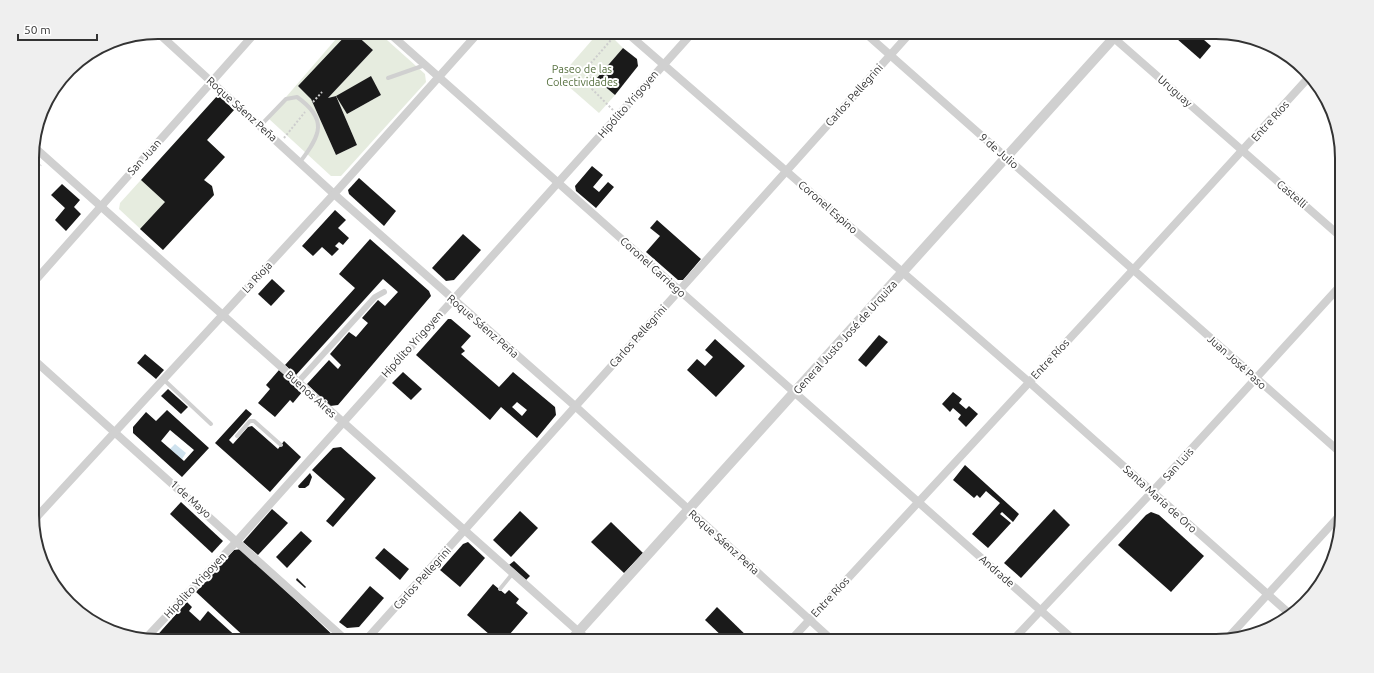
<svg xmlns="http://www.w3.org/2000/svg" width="1374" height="673" viewBox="0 0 1374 673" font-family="Ubuntu,sans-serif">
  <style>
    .green { fill: #e6ecdf; fill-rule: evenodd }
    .water { fill: #cfe2ee }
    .building { fill: #1a1a1a; fill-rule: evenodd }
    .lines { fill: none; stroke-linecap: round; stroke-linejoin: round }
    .path { stroke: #cdcdcd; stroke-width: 2; stroke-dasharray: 2 2; stroke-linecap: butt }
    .service { stroke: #d0d0d0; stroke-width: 4 }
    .pedestrian { stroke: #d0d0d0; stroke-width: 6 }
    .minor { stroke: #d0d0d0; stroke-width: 8 }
    .tertiary { stroke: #d0d0d0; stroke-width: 10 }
    .labels { text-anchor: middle; stroke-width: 4; stroke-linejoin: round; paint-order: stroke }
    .park-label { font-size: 11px; fill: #56703f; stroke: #fff }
    .street-label { font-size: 11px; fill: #333; stroke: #fff }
    .rim { fill: none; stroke: #333; stroke-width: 2 }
  </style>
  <rect width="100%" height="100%" fill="#fff"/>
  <g class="green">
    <path d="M342,32H349L298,86L311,99L336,155L357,145L336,96L328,98L373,50L353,32H378L425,74L426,82L341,176H331L268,118ZM370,77L381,95L347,114L337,96Z"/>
    <polygon points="599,32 607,32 623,48 596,79 615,95 599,113 559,78"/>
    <polygon points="218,95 234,110 207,140 225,157 204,180 212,186 214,195 163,250 119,209 120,203"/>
  </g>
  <polygon class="water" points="175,444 186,453 182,459 170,449"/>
  <g class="building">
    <polygon points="349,32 353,32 373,50 328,98 336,96 357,145 336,155 311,99 298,86"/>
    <polygon points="1169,32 1195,32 1211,46 1200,59"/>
    <polygon points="623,48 637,59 638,66 615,95 596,79"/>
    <polygon points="371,76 381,95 347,114 336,96"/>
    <polygon points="218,95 234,110 207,140 225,157 204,180 212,186 214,195 163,250 140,229 165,202 141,180"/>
    <polygon points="592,166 603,175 593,187 599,192 608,182 614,187 596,208 576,191 575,186"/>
    <polygon points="359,178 396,211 384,226 349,194 348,190"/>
    <polygon points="62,184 80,200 74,207 81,214 66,231 55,220 65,208 51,195"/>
    <polygon points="335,210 346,220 338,228 349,238 343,245 339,242 335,246 339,249 332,256 322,247 313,256 302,246"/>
    <polygon points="657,220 701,259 683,280 678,280 646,252 660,236 650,228"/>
    <polygon points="463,234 481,250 454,280 446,281 432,268"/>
    <polygon points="370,239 429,291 431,296 338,405 330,406 307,384 329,360 338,369 341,365 330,354 349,332 356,337 368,323 362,318 378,300 385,306 398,292 383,279 296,375 285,365 355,288 339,274"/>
    <polygon points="272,279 285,291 271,306 258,294"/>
    <path d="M448,319H451L471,336L461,347L465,351L461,354L499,387L513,372L555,407L556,415L537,438L501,407L490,420L416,355ZM517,402L527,410L522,416L512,407Z"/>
    <polygon points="879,335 888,342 866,367 858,360"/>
    <polygon points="715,339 745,366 716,397 687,370 697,359 705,366 713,357 705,350"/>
    <polygon points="145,354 164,370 156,379 137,363"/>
    <polygon points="279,370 303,391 293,403 290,400 275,417 258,403 270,389 266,385"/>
    <polygon points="403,372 422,389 411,400 392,383"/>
    <polygon points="168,389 188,407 181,414 161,396"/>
    <polygon points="953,392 962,399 959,403 966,409 969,406 978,414 966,427 958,419 961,415 953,408 950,412 942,404"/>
    <polygon points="246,409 252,414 229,440 233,444 248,427 252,426 278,449 284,441 301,457 270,492 215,443"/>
    <path d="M167,410L209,448L182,477L133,433V427L146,412L156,421ZM170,430L194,450L184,461L161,441Z"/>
    <polygon points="341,447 376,478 333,527 326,521 345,499 312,470 333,448"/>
    <polygon points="965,465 1019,514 1013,522 1002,512 1000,514 1011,523 988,548 972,534 1000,503 986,491 980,498 977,495 974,498 953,480"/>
    <polygon points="310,473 312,477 309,485 305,488 299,488 298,486"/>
    <polygon points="181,502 223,541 212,553 170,514"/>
    <polygon points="272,509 288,523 258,555 243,542"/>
    <polygon points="1054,509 1070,525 1021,578 1004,563"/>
    <polygon points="520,511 538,528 511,557 493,540"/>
    <polygon points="1151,512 1159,515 1204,556 1171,592 1118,545 1146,515"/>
    <polygon points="611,522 643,553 624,573 591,542"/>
    <polygon points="301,531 312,541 287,568 276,557"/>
    <polygon points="468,542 485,558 460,587 440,570 463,544"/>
    <polygon points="384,548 409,569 400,580 375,558"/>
    <polygon points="242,549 339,641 268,641 259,633 252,641 249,641 196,592 234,550"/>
    <polygon points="514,561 530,576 526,580 509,565"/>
    <polygon points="297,578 306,587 305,588 296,580"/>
    <polygon points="493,584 505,594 509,590 519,599 516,603 528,613 504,641 497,641 467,615"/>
    <polygon points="370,586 384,598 359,627 347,628 339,622"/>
    <polygon points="187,602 192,607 189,611 200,621 208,611 241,641 153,640"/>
    <polygon points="717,607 752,641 727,641 705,620"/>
  </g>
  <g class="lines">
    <g class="path">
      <polyline points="313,102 322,92"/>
      <polyline points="613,110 592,89 590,64 618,32"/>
      <polyline points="284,138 305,112"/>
      <polyline points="32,174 41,165"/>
    </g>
    <g class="service">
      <polyline points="388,78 425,65"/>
      <path d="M260,126L286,99L297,97C328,119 321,135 300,162"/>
      <polyline points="163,379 211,424"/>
      <polyline points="237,436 250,421 254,421 281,445"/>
      <polyline points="500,589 513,573"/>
    </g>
    <polyline class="pedestrian" points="298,382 375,297 384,292"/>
    <g class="minor">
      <polyline points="157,32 334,194 575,406 833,641"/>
      <polyline points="388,32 1075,641"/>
      <polyline points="626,32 1029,382 1291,615"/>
      <polyline points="864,32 1342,454"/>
      <polyline points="1107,32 1341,237"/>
      <polyline points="33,146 589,641"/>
      <polyline points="33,283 256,32"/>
      <polyline points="33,359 347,641"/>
      <polyline points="33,521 334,194 479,32"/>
      <polyline points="57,589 77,608"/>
      <polyline points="146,638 237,541 693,32"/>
      <polyline points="1226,640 1342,513"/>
      <polyline points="365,641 911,32"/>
      <polyline points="790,641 1133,270 1310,76"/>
      <polyline points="1012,641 1152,492 1341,285"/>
    </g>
    <polyline class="tertiary" points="570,641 1119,32"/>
  </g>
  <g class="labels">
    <g class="park-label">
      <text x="582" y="73">Paseo de las<tspan x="582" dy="13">Colectividades</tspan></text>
    </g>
    <g class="street-label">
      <text transform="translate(1175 91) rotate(41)" y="4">Uruguay</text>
      <text transform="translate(854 95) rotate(-48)" y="4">Carlos Pellegrini</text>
      <text transform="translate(628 104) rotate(-49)" y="4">Hipólito Yrigoyen</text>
      <text transform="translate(242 109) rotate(42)" y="4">Roque Sáenz Peña</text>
      <text transform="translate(1270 121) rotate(-48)" y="4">Entre Ríos</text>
      <text transform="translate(999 151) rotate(41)" y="4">9 de Julio</text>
      <text transform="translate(144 157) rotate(-48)" y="4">San Juan</text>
      <text transform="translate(1292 194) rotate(41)" y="4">Castelli</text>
      <text transform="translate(828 207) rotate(41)" y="4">Coronel Espino</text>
      <text transform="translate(653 267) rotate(42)" y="4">Coronel Carriego</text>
      <text transform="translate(257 277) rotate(-47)" y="4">La Rioja</text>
      <text transform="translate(483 326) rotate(41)" y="4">Roque Sáenz Peña</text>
      <text transform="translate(638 336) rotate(-48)" y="4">Carlos Pellegrini</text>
      <text transform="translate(845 337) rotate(-48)" y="4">General Justo José de Urquiza</text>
      <text transform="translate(412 344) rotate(-48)" y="4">Hipólito Yrigoyen</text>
      <text transform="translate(1050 359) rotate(-47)" y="4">Entre Ríos</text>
      <text transform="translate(1237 362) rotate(42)" y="4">Juan José Paso</text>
      <text transform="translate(311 394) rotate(42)" y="4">Buenos Aires</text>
      <text transform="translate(1178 464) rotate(-48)" y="4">San Luis</text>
      <text transform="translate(191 499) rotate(42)" y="4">1 de Mayo</text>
      <text transform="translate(1160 499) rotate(42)" y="4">Santa María de Oro</text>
      <text transform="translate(724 542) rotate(42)" y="4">Roque Sáenz Peña</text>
      <text transform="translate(997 571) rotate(41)" y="4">Andrade</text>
      <text transform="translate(422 578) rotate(-48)" y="4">Carlos Pellegrini</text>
      <text transform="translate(195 585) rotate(-47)" y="4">Hipólito Yrigoyen</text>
      <text transform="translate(830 597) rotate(-47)" y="4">Entre Ríos</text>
    </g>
  </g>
  <path d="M0 0H1374V673H0ZM158 39H1216A119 119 0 0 1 1335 158V515A119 119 0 0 1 1216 634H158A119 119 0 0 1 39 515V158A119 119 0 0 1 158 39Z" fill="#efefef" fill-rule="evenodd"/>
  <path class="rim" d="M158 39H1216A119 119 0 0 1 1335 158V515A119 119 0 0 1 1216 634H158A119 119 0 0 1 39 515V158A119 119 0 0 1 158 39Z"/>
  <path d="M18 34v6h79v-6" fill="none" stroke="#333333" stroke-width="2"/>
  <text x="24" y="34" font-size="12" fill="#333333" stroke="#ffffff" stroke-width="3" paint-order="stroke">50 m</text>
</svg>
